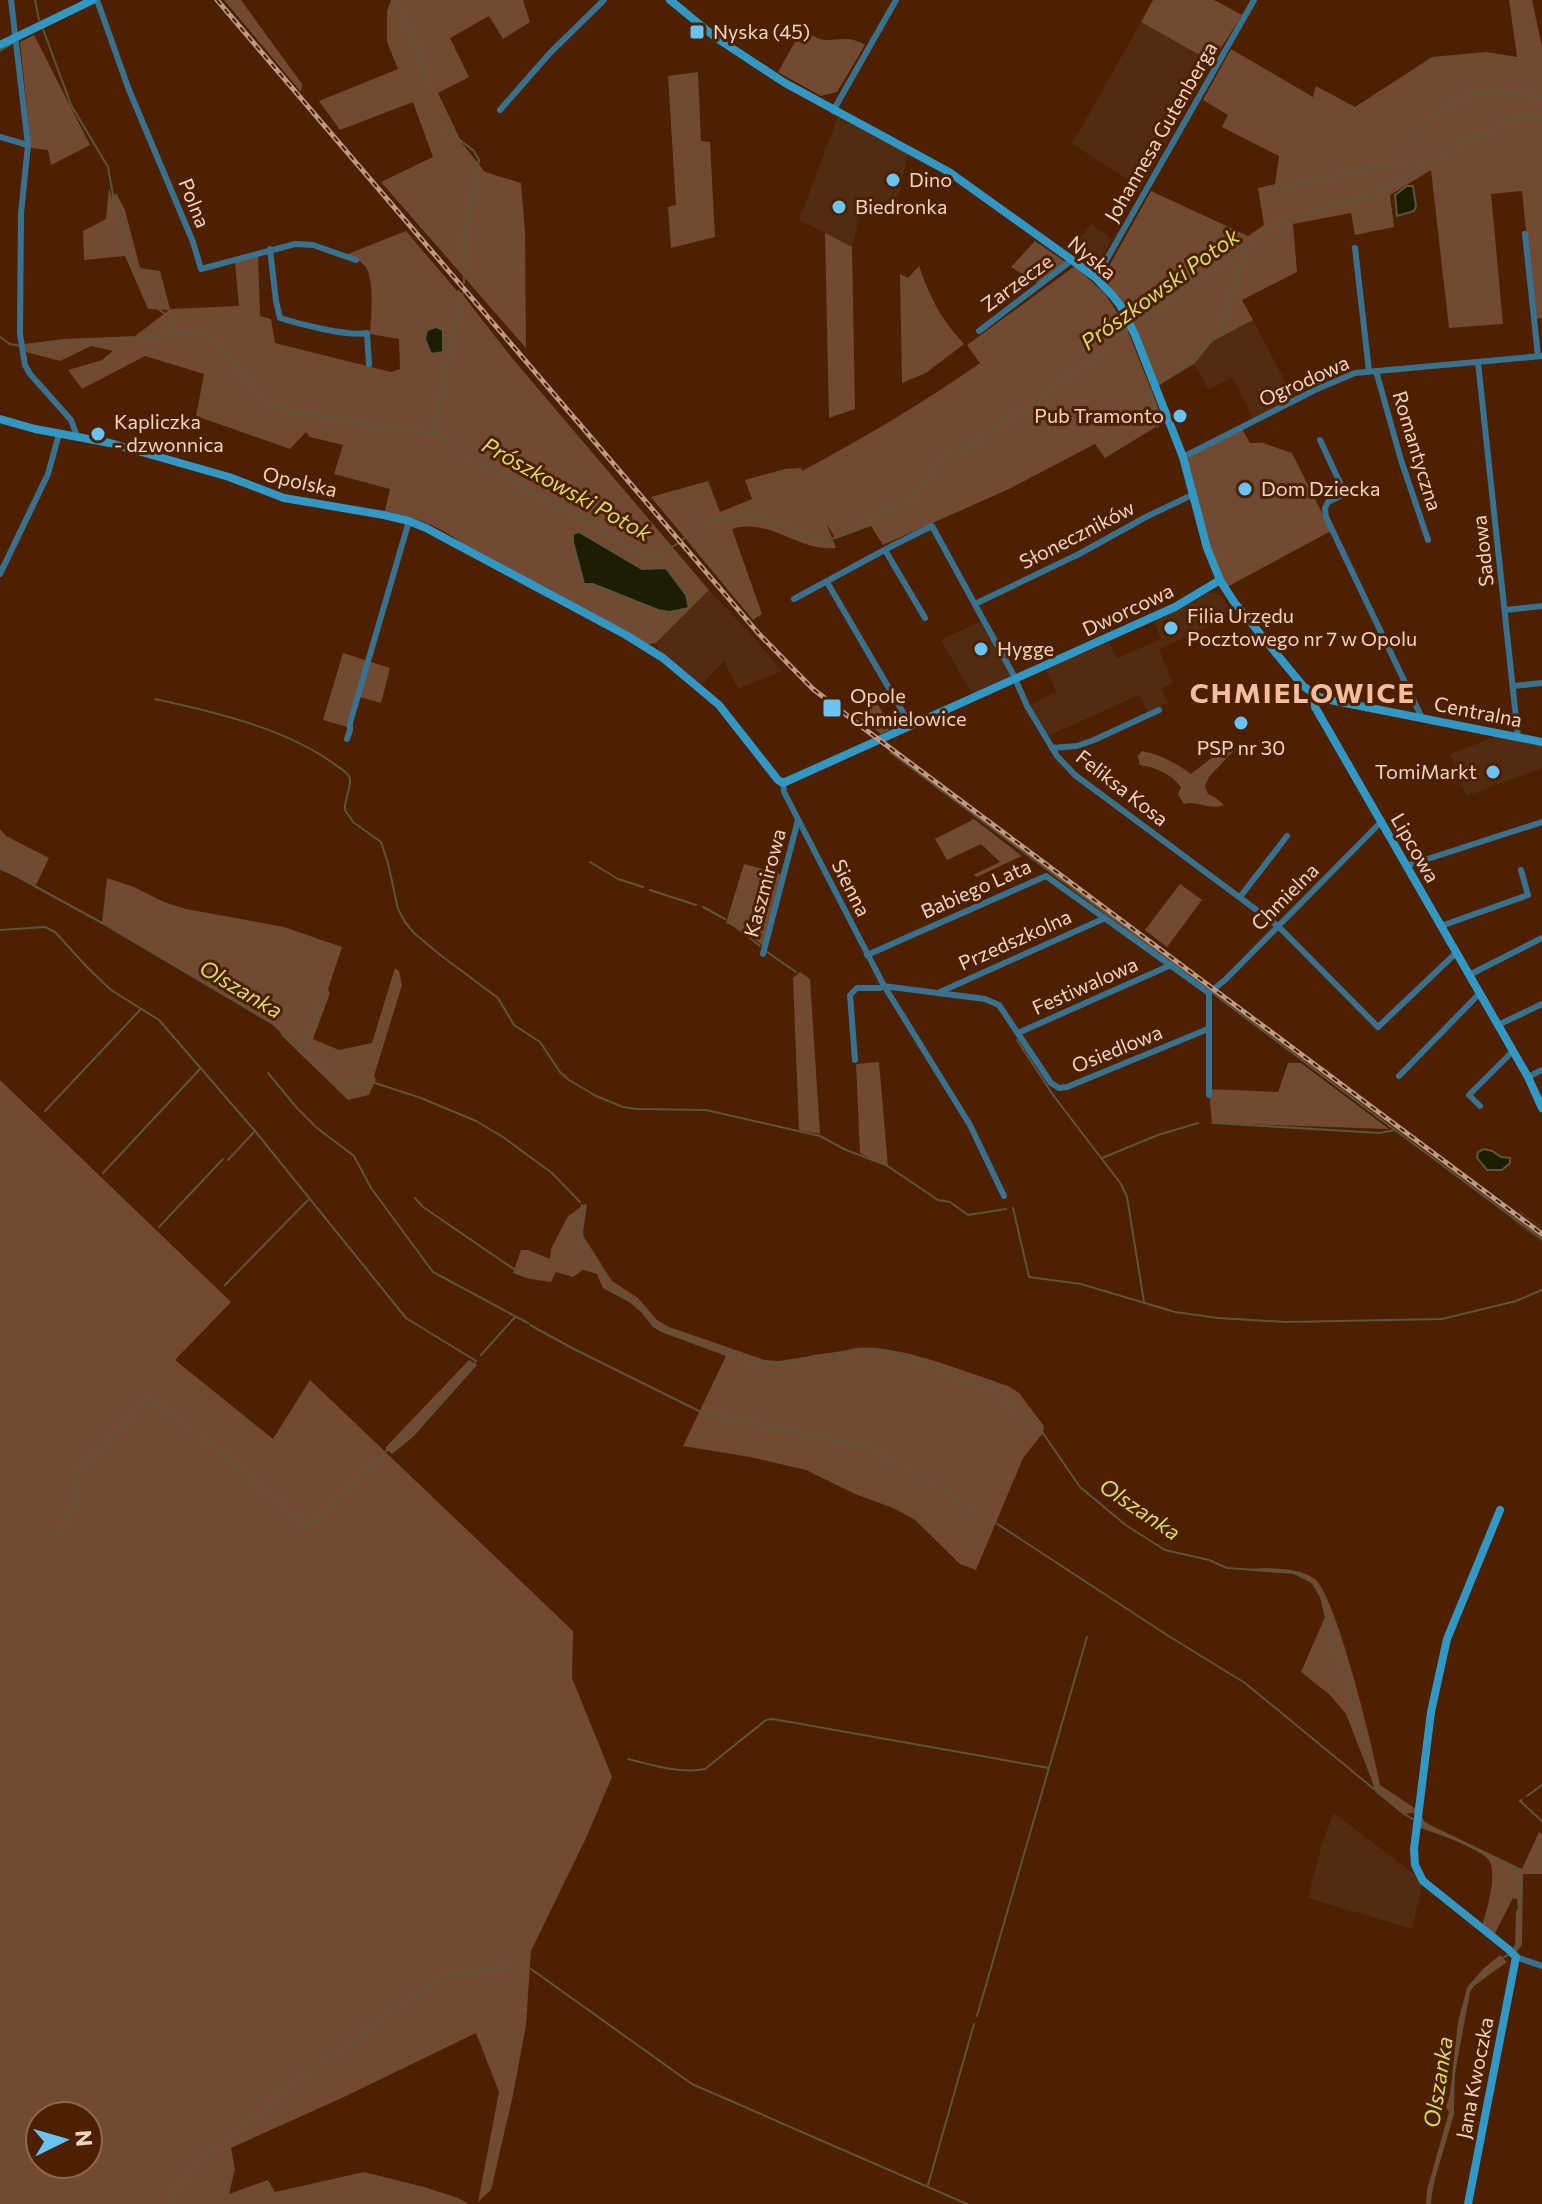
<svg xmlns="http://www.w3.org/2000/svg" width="1542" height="2204" viewBox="0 0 1542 2204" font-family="Commissioner,sans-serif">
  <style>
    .built { fill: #532b10 }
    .green { fill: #724a32; fill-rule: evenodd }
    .water { fill: #1c1d03; stroke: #5c543c; stroke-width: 2 }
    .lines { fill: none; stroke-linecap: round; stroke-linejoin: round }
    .stream { stroke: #5c543c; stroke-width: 2 }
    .street { stroke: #38728f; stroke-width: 6 }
    .secondary { stroke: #3198c5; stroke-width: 8 }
    .rail-casing { stroke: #bc9a85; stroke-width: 5 }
    .rail { stroke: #4c2000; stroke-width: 2; stroke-dasharray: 6; stroke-linecap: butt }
    .poi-dot { fill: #69c4f1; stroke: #4c2000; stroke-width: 3 }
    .labels { text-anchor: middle; stroke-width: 6; stroke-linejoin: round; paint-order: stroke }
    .poi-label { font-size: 20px; fill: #f0d3c2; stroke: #4c2000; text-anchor: start }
    .street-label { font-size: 20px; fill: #f0d3c2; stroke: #4c2000 }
    .water-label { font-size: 22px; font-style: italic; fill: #d6dd6c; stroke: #4c2000 }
    .district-label { font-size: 28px; font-weight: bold; letter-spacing: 2px; fill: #f5bd9c; stroke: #4c2000 }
  </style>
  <rect width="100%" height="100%" fill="#4c2000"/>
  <g class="built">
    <polygon points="1141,22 1212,62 1141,188 1072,144"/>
    <polygon points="838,117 908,154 896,207 881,204 878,217 860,213 852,247 799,220"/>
    <polygon points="1091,224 1112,239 1097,266 1089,265 1071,252"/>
    <polygon points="1253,320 1295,400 1254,420 1232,377 1209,390 1194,364 1213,341"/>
    <polygon points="709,590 748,631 782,671 738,689 724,661 699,687 663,658 656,643"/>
    <polygon points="1210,592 1220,595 1232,612 1219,622 1159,649 1173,683 1161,689 1168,703 1148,713 1139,695 1046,737 1027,706 1056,692 1046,669 1109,642 1117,658 1161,639 1154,622"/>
    <polygon points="981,621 1011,676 972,694 941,640"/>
    <polygon points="1497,736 1542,742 1542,768 1466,796 1450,754"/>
    <polygon points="1520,1210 1542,1226 1542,1243 1512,1221"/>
    <polygon points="1334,1813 1423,1881 1412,1929 1308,1898 1323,1840"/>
  </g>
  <g class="green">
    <polygon points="224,0 241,0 302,84 301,92"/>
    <polygon points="391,0 523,0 530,22 503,39 489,16 450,38 469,77 438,93 462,143 485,172 521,183 525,231 526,348 381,182 433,157 413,102 340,130 319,101 398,69 387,42 387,11"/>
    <polygon points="1153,0 1214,0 1242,15 1212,62 1141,22"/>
    <polygon points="1509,0 1532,0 1542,47 1542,318 1535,319 1522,191 1491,194 1503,324 1449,328 1431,170 1390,195 1394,227 1355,235 1351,213 1293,224 1297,272 1242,300 1253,320 1213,341 1194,364 1156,387 1105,277 1108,268 1151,191 1248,236 1264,225 1258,188 1275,184 1279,156 1222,127 1228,115 1203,100 1231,49 1313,97 1316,86 1355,107 1432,57 1486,52 1517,57"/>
    <path d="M802,30C810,34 818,40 826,40C841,40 851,36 865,45L837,92L821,96L778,72Z"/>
    <polygon points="34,35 90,145 51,165 48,150 31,148 20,42"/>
    <polygon points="698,72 701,141 710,142 715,237 671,248 668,207 676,205 668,76"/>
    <path d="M109,188L112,198L116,193L125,210L140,268L160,271L170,309L239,306L235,262L258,254L260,316L271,319L275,343L391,372L400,369L399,339L370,334C371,318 375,279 365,266C361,261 353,257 348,254L406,231L457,291L459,290L512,358L709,590L656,643L648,644L627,631L478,556C450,531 422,518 385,511L390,489L334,474L343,445L310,437L306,432L290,449L196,416L204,374L145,356L82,389L68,370L102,360L113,351L91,346L60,361L26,352L25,344L63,339L135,336L169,310L148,309L125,256L84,260L83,231L106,219Z"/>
    <polygon points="825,233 852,247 855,409 829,418"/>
    <polygon points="1035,241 1067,263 1039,284 1011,267"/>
    <path d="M919,266C931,300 940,317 964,344L926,373L902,383L900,274L908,278Z"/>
    <path d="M1075,266L1105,294L1125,324L1164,422L1105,458L1095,444L1009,489L883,545L871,526L836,539L826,523L836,548C797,552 770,517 732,529L762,614L753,620L651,497L708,481L720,512L752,499L745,480L785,469L801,468L802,471C864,438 923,403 980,363L967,345Z"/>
    <polygon points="1241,427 1250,443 1263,443 1292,453 1331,531 1225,588 1212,563 1183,457"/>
    <polygon points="343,653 390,668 381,703 360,697 351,728 323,720"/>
    <polygon points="876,702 893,728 881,734 856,715"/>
    <path d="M1231,748H1236L1209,777L1205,786L1208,794L1216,798L1224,805C1209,811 1197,800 1184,804L1178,794L1181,787C1171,774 1155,767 1140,765L1138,756L1142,751C1159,754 1178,764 1191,774L1223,749Z"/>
    <polygon points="974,819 1022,856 977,877 973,875 1000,862 981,844 947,860 935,839"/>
    <polygon points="0,829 6,836 49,858 36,885 0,870"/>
    <polygon points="744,864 781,874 763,946 746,932 726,923"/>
    <polygon points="107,878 134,887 164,902 186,909 284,927 342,947 328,989 330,993 313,1039 339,1050 372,1043 395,968 399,971 402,985 374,1076 376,1079 369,1095 348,1100 282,1036 279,1030 272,1023 102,923"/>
    <polygon points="1180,884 1202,900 1167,947 1145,930"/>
    <polygon points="800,972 810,979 820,1134 799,1130 793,978"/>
    <polygon points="879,1062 888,1167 860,1153 856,1064"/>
    <polygon points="1288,1063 1301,1063 1389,1129 1214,1123 1212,1125 1209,1089 1278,1092"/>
    <path d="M0,1080L231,1302L175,1360L273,1439L310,1380L573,1631L572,1678L612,1777L586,1838L531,1951L526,2025L513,2095L491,2190L478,2202L499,2092L476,2033L346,2096L231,2148L235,2169L229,2194L268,2180L275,2192L364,2172L424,2187L458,2198L469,2204H0ZM40,2116H88V2164H40Z"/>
    <path d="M585,1204L587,1205L583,1232L584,1237L612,1281L638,1298L657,1320L669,1327L765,1360L779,1361L848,1350C885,1338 970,1374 1008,1386L1019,1393L1044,1426L1043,1433L1023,1458L976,1570L960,1564L914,1519L893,1508L855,1494L806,1470L750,1457L683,1446L726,1356L661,1332L653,1327L641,1312L629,1302L603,1288L597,1274L583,1270L573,1277L556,1272L551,1282L530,1279L513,1273L521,1250H528L550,1259L551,1249L568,1216Z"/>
    <polygon points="469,1360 477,1365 413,1437 392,1454 385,1448"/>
    <path d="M1267,1568C1283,1569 1301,1569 1315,1579C1336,1596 1374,1751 1380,1785L1419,1811L1424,1821L1430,1825L1522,1869L1539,1832L1542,1834V1874H1523L1522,1945L1516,1953L1512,1949L1515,1944L1516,1912L1518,1908L1517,1899L1513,1898L1493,1937L1481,1928C1486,1914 1499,1871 1488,1859C1478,1847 1433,1832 1417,1827L1419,1812L1404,1814L1376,1791L1346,1714L1330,1695L1301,1672L1325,1617L1321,1597L1312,1582L1294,1573L1246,1569Z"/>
    <polygon points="1500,1955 1507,1962 1474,1986 1470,1992 1454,2079 1454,2114 1432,2189 1431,2204 1426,2204 1427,2190 1449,2112 1446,2107 1450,2094 1458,2022 1467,1988 1483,1969"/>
  </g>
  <g class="water">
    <polygon points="1407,186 1413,186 1416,206 1414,211 1397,216 1395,195"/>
    <polygon points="436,327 443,330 443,352 431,354 425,339 427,330"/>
    <polygon points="579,532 642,569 666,568 686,595 689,608 670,612 658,610 593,584 584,584 573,542 573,534"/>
    <polygon points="1484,1149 1492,1151 1501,1157 1510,1158 1510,1163 1502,1170 1487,1170 1477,1158 1478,1152"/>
  </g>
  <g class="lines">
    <g class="stream">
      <polyline points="35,0 39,20"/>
      <polyline points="395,0 398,7"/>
      <polyline points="401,13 414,40 429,84"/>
      <polyline points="43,29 71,105 108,167 114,201 130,260 153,305 173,320 177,333"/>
      <polyline points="0,51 13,43"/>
      <polyline points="446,129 474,151 479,160 464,238 464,283"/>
      <polyline points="1326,178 1400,162 1433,117 1472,91 1542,97"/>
      <polyline points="1269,190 1321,179"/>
      <polyline points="456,321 463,293"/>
      <polyline points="1134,325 1274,225 1381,192 1461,143 1516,119 1530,116 1542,117"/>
      <polyline points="0,337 10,344 27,347 200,333 213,338 251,387 268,403 288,410 357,423 432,433 443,438 455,447 626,545 645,555 656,556 677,544 704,523 739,514 764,518 816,540 829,540 841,535 918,494 937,460 977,442 1070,377 1129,329"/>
      <polyline points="1158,385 1193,359 1219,333 1244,254 1244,248"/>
      <polyline points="1153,389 1148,393 1158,427"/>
      <polyline points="433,433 455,324"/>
      <path d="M155,699C215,712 288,729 337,766C342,769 349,773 350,779C351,789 344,800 345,810L353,822L381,842L388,863L398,909L405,922L414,933L439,954L498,998L514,1025L540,1042L560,1072L569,1080L596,1096L623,1107L637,1109L706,1110L820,1136L846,1150L886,1165L938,1200L950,1202L968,1215L1006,1209"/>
      <polyline points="890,752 1187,974"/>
      <polyline points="590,862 618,879 643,887"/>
      <polyline points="0,867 102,923 273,1024 343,1088 372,1082 421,1098 476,1121 503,1137 552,1173 580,1202"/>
      <polyline points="650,890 696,905"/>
      <polyline points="703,907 725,919"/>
      <polyline points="728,921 760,946"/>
      <polyline points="0,930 45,927 55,932 87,967 111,990 159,1020 255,1131 406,1318 476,1361"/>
      <polyline points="767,952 796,972"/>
      <polyline points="1214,994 1395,1130"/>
      <polyline points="1017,1040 1053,1095 1121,1184 1127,1197 1144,1302"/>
      <polyline points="303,1049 325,990"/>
      <polyline points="268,1073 297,1108 317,1128 354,1156 371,1188 433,1272 528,1323"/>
      <polyline points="0,1083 4,1086"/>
      <polyline points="45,1111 140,1010"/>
      <polyline points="1214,1123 1380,1133 1395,1130 1542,1239"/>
      <polyline points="1102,1158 1158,1135 1198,1123"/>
      <polyline points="228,1160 254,1132"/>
      <polyline points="103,1173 200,1069"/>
      <polyline points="415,1198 423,1207 524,1276"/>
      <polyline points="582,1205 580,1237 586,1251 605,1274 611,1289 629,1298 643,1308 656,1327 751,1361 775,1364 792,1363 814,1356 869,1350 893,1353 1001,1392 1014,1408 1036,1423 1080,1487 1127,1526 1165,1550 1209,1560 1227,1568 1294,1573 1312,1582 1321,1597 1332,1643 1342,1667 1353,1702 1376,1791 1404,1814 1413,1819"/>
      <polyline points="1013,1208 1029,1277 1081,1284 1175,1312 1218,1318 1286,1322 1442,1319 1516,1301 1542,1290"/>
      <polyline points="159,1227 223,1159"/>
      <polyline points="225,1285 308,1200"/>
      <polyline points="530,1325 572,1348 699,1411 870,1448 996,1523 1167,1635 1245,1683 1374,1789"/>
      <polyline points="481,1355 515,1317"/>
      <polyline points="386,1451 411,1431 475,1363"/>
      <polyline points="59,1532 73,1504 77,1478 80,1469 146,1397 211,1444 298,1519 304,1527 320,1519 384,1452"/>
      <path d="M628,1759C651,1765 680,1774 705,1769L766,1720L773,1719L1049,1768"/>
      <polyline points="1527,1796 1542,1785"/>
      <polyline points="1522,1800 1520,1801 1542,1821"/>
      <polyline points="1419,1822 1519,1870 1522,1887 1517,1921 1518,1943 1514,1950"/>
      <polyline points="520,1968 523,1968"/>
      <polyline points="531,1969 692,2084 967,2204"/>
      <polyline points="977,2016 1087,1637"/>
      <polyline points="228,2138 266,2109 283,2088 362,2036 369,2026 447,1975 511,1967"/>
      <polyline points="928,2185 974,2024"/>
      <path d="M166,2204C180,2182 198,2157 220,2143"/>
      <polyline points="1429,2204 1438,2157 1446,2128 1453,2110 1454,2070 1463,2010 1467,1993 1471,1984 1489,1967 1509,1954"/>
    </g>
    <g class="street">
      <polyline points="11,0 28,145 21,213 20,334 25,365 30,374 71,420 77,436"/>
      <polyline points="97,0 129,90 193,242 201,269 295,244 313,245 356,260"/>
      <polyline points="500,110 550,53 604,0"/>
      <polyline points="833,111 896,0"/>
      <polyline points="0,137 28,145"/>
      <polyline points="1525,234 1538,356"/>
      <polyline points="1355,248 1369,371"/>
      <path d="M270,249L276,301L280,318C299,324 349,337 367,333L369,364"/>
      <polyline points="1096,278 1254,0"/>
      <polyline points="979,331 1072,260"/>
      <polyline points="1478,362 1518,737"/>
      <polyline points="1376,371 1401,460 1428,540"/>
      <polyline points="1320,440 1342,487 1342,495 1328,502 1325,508 1326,517 1422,718"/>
      <polyline points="1183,457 1315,390 1355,373 1542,356"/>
      <polyline points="885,550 925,618"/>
      <polyline points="0,574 48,474 59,434"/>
      <polyline points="827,582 911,726"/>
      <polyline points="794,599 890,547 932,526 1013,674 1027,706 1057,756 1075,775 1278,926 1378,1027 1456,953"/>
      <polyline points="975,604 1079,554 1146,517 1194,494"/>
      <polyline points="1506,610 1542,606"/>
      <polyline points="1513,686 1542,683"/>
      <polyline points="347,739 350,730 350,723 409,521"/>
      <polyline points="1052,748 1077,746 1094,740 1159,710"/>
      <polyline points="783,783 784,792 883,984 970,1125 1004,1196"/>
      <polyline points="1406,866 1542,822"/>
      <polyline points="1240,897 1287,836"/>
      <polyline points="1441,926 1528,895 1521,870"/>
      <polyline points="763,954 798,820"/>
      <polyline points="867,955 1046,876 1209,993"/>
      <polyline points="1469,975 1542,938"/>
      <polyline points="940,992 1105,918"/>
      <polyline points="1209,993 1225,980 1382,821"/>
      <polyline points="1498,1025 1542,1004"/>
      <polyline points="1018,1033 1171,965"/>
      <polyline points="855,1060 850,995 857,988 880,988 883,986 985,999 999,1005 1051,1083 1059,1088 1067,1087 1208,1029"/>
      <polyline points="1399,1076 1479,994"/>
      <polyline points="1528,1077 1542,1070"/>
      <polyline points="1209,1095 1209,993"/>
      <polyline points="1480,1106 1469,1095 1513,1051"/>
      <polyline points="1516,1957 1542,1966"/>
    </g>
    <g class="secondary">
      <polyline points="670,0 715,37 785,83 949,172 1072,260 1096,278 1112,295 1120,305 1135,335 1183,457 1207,548 1220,580 1234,602 1303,686 1319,697 1335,701 1542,742"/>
      <polyline points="0,45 93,0"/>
      <polyline points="0,419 35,429 110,443 229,477 284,498 384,515 409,521 426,528 626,635 663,658 719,705 778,780 783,783 1175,607 1220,580"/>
      <polyline points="1314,694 1315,707 1528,1077 1542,1108"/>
      <polyline points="1468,2204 1516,1957 1508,1949 1423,1881 1415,1865 1414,1849 1431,1712 1447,1639 1500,1510"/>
    </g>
    <g class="rail-casing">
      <polyline id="rail" points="217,0 759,634 813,689 862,727 1542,1234"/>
    </g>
    <use href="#rail" class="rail"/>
  </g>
  <g class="poi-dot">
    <rect x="689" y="24" width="16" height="16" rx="4"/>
    <circle cx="893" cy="180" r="8"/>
    <circle cx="839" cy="207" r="8"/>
    <circle cx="1180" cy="416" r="8"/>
    <circle cx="98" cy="434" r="8"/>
    <circle cx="1245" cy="489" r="8"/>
    <circle cx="1171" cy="628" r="8"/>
    <circle cx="981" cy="649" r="8"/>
    <rect x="822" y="698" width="20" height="20" rx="4"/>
    <circle cx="1241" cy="723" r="8"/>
    <circle cx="1493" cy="772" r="8"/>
  </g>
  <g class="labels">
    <g class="poi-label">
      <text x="713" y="39">Nyska (45)</text>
      <text x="909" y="187">Dino</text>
      <text x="855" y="214">Biedronka</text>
      <text x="1164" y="423" text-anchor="end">Pub Tramonto</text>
      <text x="114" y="429">Kapliczka<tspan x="114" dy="23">- dzwonnica</tspan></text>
      <text x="1261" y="496">Dom Dziecka</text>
      <text x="1187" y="623">Filia Urzędu<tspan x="1187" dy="23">Pocztowego nr 7 w Opolu</tspan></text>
      <text x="997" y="656">Hygge</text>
      <text x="850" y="703">Opole<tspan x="850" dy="23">Chmielowice</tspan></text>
      <text x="1241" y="755" text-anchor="middle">PSP nr 30</text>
      <text x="1477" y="779" text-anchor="end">TomiMarkt</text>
    </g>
    <g class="street-label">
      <text transform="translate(1161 132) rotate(-60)" y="7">Johannesa Gutenberga</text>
      <text transform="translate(194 203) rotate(68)" y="7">Polna</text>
      <text transform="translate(1092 258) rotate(40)" y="7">Nyska</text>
      <text transform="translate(1017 283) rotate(-36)" y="7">Zarzecze</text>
      <text transform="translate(1304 381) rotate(-24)" y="7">Ogrodowa</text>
      <text transform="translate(1417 451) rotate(73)" y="7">Romantyczna</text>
      <text transform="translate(300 482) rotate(13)" y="7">Opolska</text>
      <text transform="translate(1077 535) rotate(-27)" y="7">Słoneczników</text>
      <text transform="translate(1483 551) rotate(-96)" y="7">Sadowa</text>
      <text transform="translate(1128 610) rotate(-25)" y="7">Dworcowa</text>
      <text transform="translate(1478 712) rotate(11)" y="7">Centralna</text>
      <text transform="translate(1122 788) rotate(38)" y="7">Feliksa Kosa</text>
      <text transform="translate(1415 848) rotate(60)" y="7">Lipcowa</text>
      <text transform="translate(765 883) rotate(-75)" y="7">Kaszmirowa</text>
      <text transform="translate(851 888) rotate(63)" y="7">Sienna</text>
      <text transform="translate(976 889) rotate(-24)" y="7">Babiego Lata</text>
      <text transform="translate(1285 897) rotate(-45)" y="7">Chmielna</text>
      <text transform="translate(1015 940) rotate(-24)" y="7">Przedszkolna</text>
      <text transform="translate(1085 986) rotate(-24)" y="7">Festiwalowa</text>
      <text transform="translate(1117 1049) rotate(-22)" y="7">Osiedlowa</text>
      <text transform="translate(1475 2078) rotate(-79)" y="7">Jana Kwoczka</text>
    </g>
    <g class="water-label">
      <text transform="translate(1160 289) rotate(-36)" y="8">Prószkowski Potok</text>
      <text transform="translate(567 489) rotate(29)" y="8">Prószkowski Potok</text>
      <text transform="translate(241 989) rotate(31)" y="8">Olszanka</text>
      <text transform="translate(1140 1509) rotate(34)" y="8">Olszanka</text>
      <text transform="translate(1438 2082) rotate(-81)" y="8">Olszanka</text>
    </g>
    <g class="district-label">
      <text x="1303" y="703">CHMIELOWICE</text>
    </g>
  </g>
  <g transform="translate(64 2140) rotate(85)"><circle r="38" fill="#4c2000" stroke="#8e684e" stroke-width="2"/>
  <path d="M0-6L14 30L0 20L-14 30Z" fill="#69c4f1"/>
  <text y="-12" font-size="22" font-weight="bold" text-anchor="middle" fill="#f0d3c2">N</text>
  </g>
</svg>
